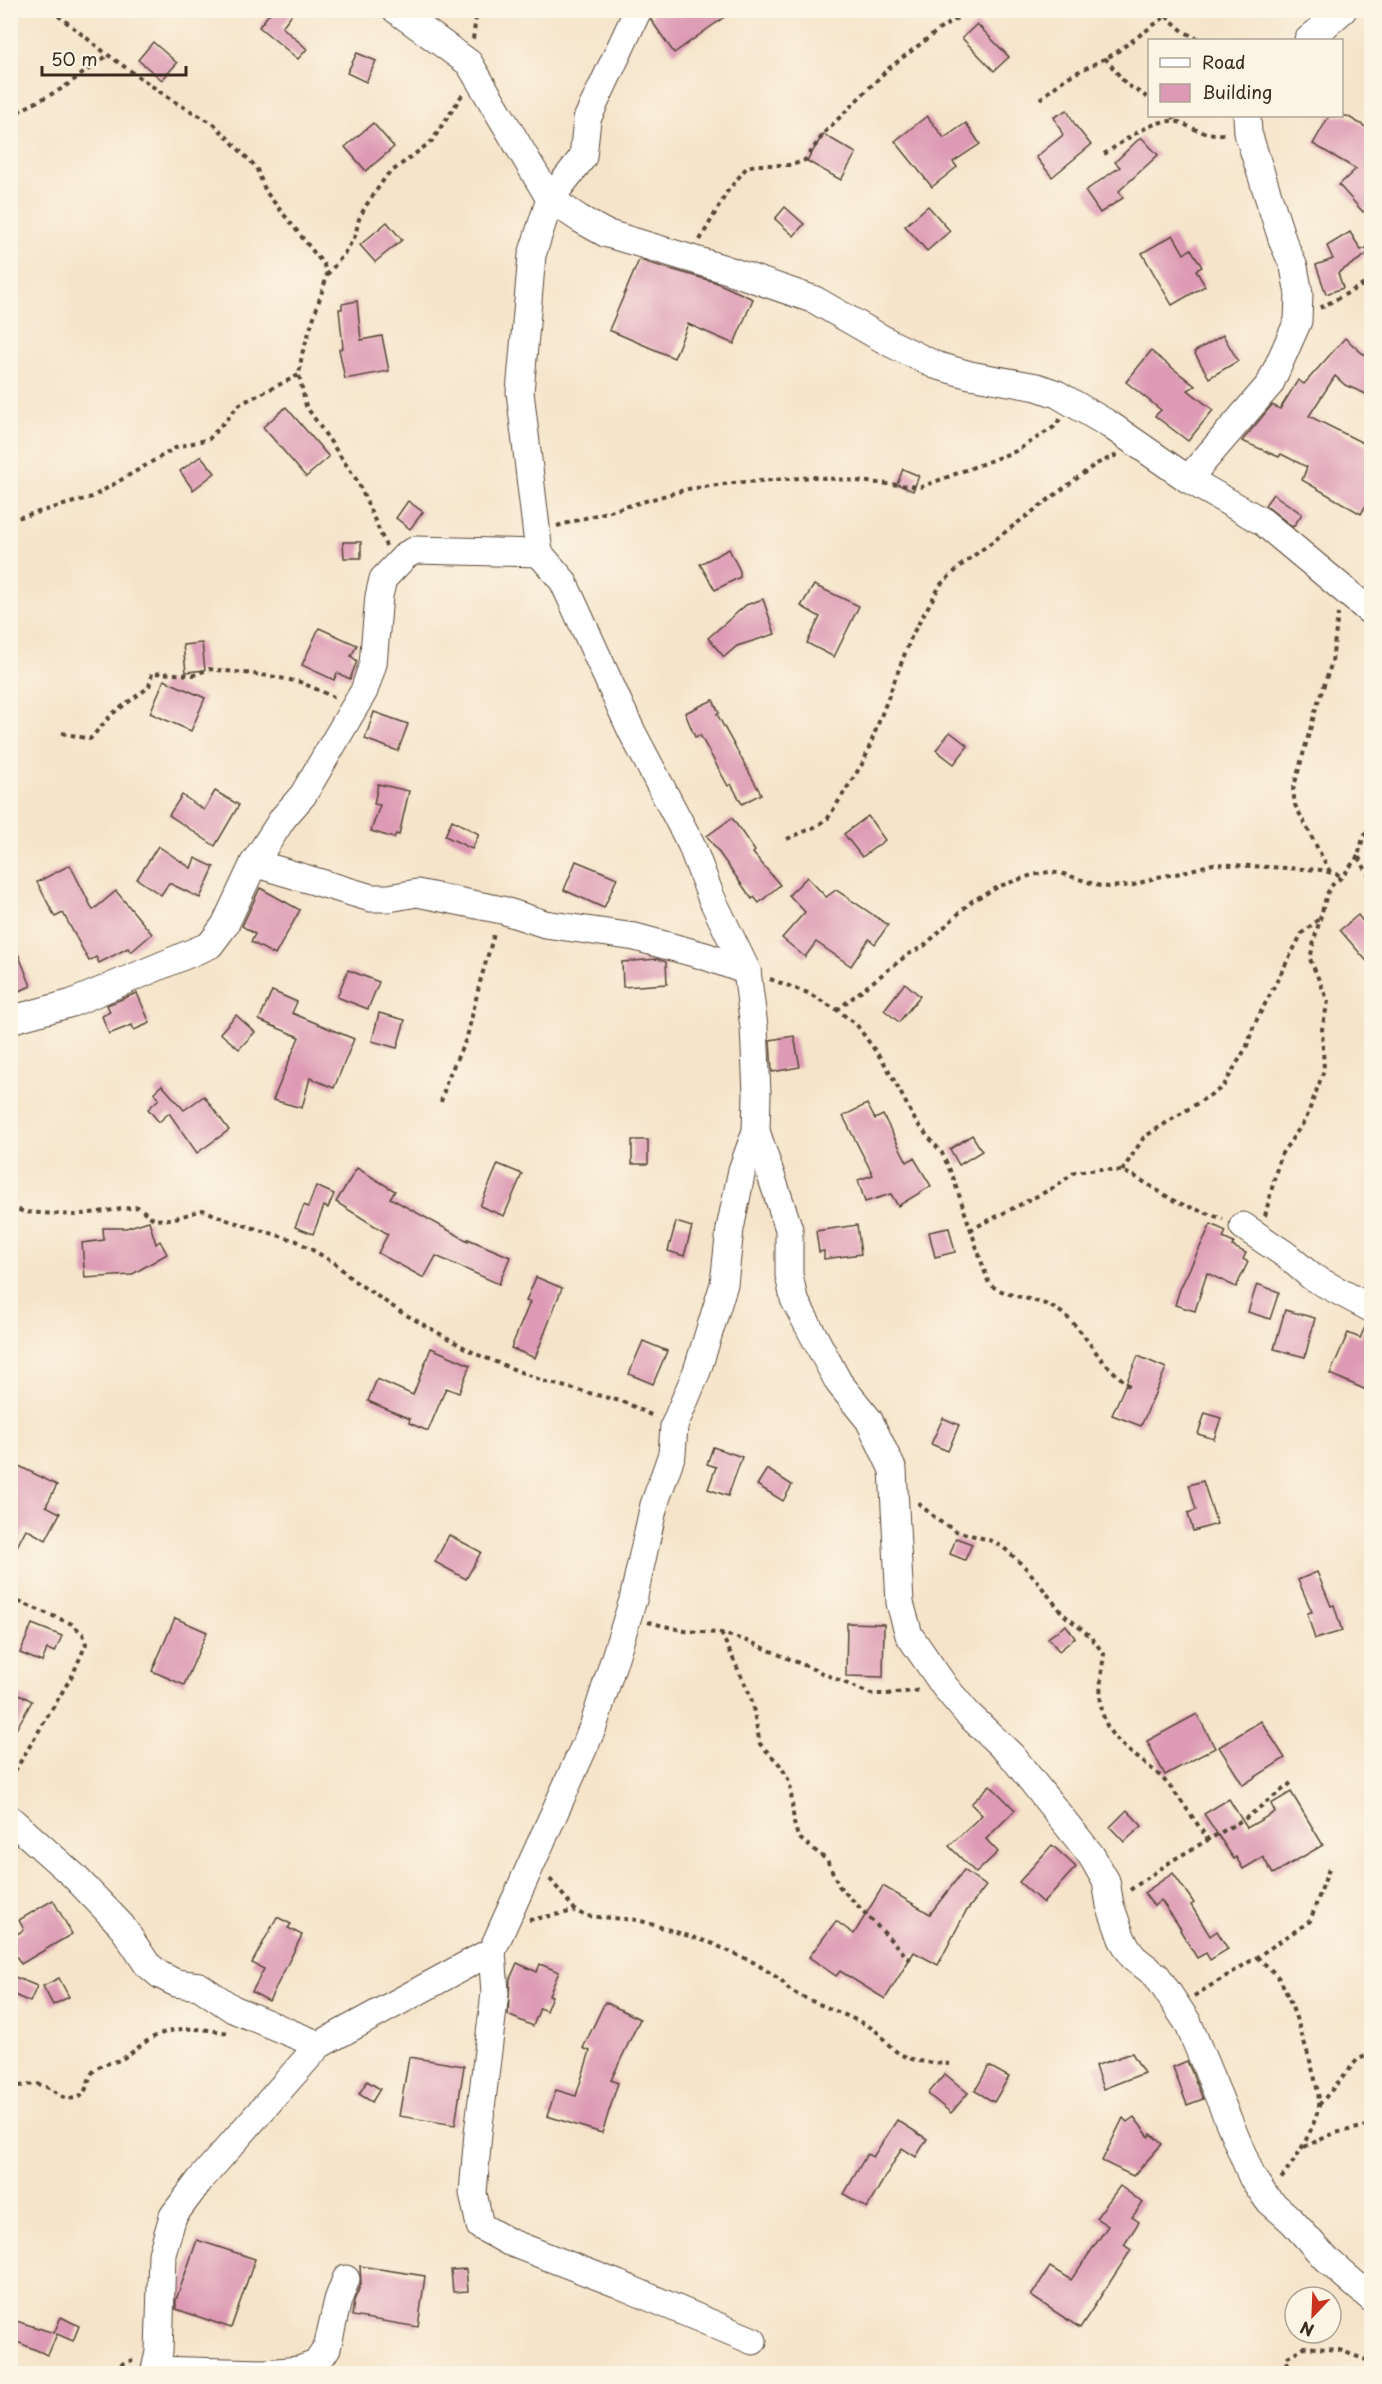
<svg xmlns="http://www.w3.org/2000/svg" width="1382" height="2384" viewBox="0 0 1382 2384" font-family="'Playpen Sans',sans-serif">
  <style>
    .building { fill: #dd9ab4 }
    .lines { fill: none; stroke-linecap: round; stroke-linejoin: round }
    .minor-casing { stroke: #574638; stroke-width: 29 }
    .path { stroke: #574638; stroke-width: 4; stroke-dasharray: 4.5 4.5; stroke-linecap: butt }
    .minor { stroke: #fff; stroke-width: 27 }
  </style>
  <rect width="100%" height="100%" fill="#fcf5e5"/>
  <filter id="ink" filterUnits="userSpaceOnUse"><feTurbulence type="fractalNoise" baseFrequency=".0167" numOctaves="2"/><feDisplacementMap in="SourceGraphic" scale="12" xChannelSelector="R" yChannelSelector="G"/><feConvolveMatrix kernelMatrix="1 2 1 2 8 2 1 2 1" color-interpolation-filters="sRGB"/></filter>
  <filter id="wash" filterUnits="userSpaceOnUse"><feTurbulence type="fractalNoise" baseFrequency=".008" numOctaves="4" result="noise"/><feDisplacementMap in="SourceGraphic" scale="24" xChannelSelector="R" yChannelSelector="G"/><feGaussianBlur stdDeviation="1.35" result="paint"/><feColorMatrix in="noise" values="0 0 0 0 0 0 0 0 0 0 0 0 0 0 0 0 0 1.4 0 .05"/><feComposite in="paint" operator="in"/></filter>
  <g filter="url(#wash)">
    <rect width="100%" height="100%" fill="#f5e4ca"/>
    <g id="blocks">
      <g class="building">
        <polygon points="272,10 295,10 282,27 307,49 298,59 259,27"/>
        <polygon points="653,10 734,10 674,53 651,20"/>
        <polygon points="977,24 1009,57 994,71 962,38"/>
        <polygon points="153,42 177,63 162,80 138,60"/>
        <polygon points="357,53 376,61 366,82 347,73"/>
        <polygon points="1067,110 1075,125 1091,145 1052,177 1036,157 1063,135 1054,117"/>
        <polygon points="927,116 944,138 966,123 980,144 953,162 957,167 932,187 895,141"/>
        <polygon points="1329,116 1347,116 1371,130 1371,204 1363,212 1339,185 1356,169 1313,144"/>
        <polygon points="373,123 394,147 366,171 345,147"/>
        <polygon points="823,134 856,153 841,180 807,161"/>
        <polygon points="1141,137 1158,155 1119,191 1123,198 1100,213 1085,191 1120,167 1115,162"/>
        <polygon points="928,206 950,231 927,251 905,226"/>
        <polygon points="785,207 804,224 794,236 775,219"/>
        <polygon points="387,222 402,240 375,262 360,245"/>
        <polygon points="1350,232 1361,250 1366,248 1369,253 1338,273 1343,288 1326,294 1316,265 1333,259 1327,246"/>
        <polygon points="1173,235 1184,254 1191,249 1202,267 1196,270 1205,286 1172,305 1142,253"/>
        <polygon points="639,260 715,282 753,299 734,344 688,324 674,358 609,330"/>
        <polygon points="357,301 361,340 382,336 389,371 345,379 339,349 343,348 339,309 342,309 342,304"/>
        <polygon points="1223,335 1238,361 1209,378 1194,352"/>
        <polygon points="1345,338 1362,353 1371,357 1371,396 1345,385 1335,376 1309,416 1371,447 1371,497 1361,514 1302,480 1307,467 1281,454 1279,457 1242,441 1272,405 1280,409 1298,380 1304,384"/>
        <polygon points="1151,351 1195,386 1188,390 1213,410 1188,441 1155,416 1161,410 1126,382"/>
        <polygon points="286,407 329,457 306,477 263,427"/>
        <polygon points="201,456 215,473 193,490 180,471"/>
        <polygon points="903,469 919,476 913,491 897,484"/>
        <polygon points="1273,494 1302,514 1293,527 1265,505"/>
        <polygon points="408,501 423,512 410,529 396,518"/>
        <polygon points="343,542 361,542 361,558 344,558"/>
        <polygon points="729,549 740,571 740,577 715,590 700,564"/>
        <polygon points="814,585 859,606 834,657 807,643 820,617 801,606"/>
        <polygon points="763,599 775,634 737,646 724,657 708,638 746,605"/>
        <polygon points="319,628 357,645 351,656 357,661 350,679 337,673 334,680 302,665"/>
        <polygon points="202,643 205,670 186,672 183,645"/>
        <polygon points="164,680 205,698 191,731 150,713"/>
        <polygon points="713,700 719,713 717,714 761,794 742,804 731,784 728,786 700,735 695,737 685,713"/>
        <polygon points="374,712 408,724 398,751 365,739"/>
        <polygon points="950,732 968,746 954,764 936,750"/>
        <polygon points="378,784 409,791 399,835 396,834 394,838 371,831 380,805 374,804"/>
        <polygon points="215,791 239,805 215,846 169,815 182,795 204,810"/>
        <polygon points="868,816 885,840 862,857 844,834"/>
        <polygon points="732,818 755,851 753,853 780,885 759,903 754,897 752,899 707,836"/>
        <polygon points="452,820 479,834 472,849 445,836"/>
        <polygon points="158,846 191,868 195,858 214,867 200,898 169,883 161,895 137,879"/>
        <polygon points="576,861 617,878 604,908 564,890"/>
        <polygon points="70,865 93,910 116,891 152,934 131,952 128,948 99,963 96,957 89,961 63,913 55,917 37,882"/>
        <polygon points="807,877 826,897 836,890 888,925 875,944 869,939 851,966 816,942 805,957 782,938 805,912 789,895"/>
        <polygon points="260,888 300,910 275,955 251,942 255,934 242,926"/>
        <polygon points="1358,915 1371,932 1371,966 1340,930"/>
        <polygon points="11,936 31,986 10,995 10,937"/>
        <polygon points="657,959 666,962 667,984 623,987 622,962"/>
        <polygon points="348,970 379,982 368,1009 337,997"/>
        <polygon points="905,983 920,996 899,1022 884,1010"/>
        <polygon points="272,991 297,1002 292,1013 354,1039 334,1088 310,1078 302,1108 273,1100 299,1037 259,1020"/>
        <polygon points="137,993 150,1023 134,1030 132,1025 109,1034 102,1016 110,1012 107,1005"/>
        <polygon points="379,1013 405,1020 397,1048 372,1041"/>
        <polygon points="236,1015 255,1032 239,1049 220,1033"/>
        <polygon points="794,1036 800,1067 772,1072 770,1040"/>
        <polygon points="162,1085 184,1110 204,1096 229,1130 197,1153 169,1113 159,1122 148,1109 159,1099 154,1092"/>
        <polygon points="867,1104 875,1119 883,1115 907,1162 914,1158 931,1186 898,1206 891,1194 865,1202 858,1180 873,1175 843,1116"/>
        <polygon points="972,1135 982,1151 959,1165 950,1149"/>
        <rect x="632" y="1140" width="16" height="24"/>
        <polygon points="498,1164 522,1174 504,1216 480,1206"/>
        <polygon points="357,1168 395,1191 390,1198 468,1241 468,1239 510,1257 499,1284 436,1256 424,1278 378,1253 388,1234 336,1202"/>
        <polygon points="316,1186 334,1194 328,1208 324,1206 313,1234 295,1227 304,1205 308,1207"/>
        <polygon points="149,1221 156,1244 160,1241 167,1254 131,1275 85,1278 82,1243 104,1240 103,1228 126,1228"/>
        <polygon points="676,1222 692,1227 684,1256 668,1251"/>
        <polygon points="1211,1224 1226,1231 1223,1238 1234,1243 1232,1246 1246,1253 1243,1259 1248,1262 1236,1287 1207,1273 1195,1311 1175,1305 1180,1289"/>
        <polygon points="857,1225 861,1254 824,1259 824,1251 819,1252 816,1231"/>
        <polygon points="949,1228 955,1252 935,1257 929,1232"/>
        <polygon points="536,1277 562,1288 535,1358 511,1348 530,1302 526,1301"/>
        <polygon points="1257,1284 1279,1292 1270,1319 1248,1312"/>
        <polygon points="1285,1310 1315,1318 1305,1357 1274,1349"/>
        <polygon points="1367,1323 1371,1325 1371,1392 1330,1374 1348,1333 1360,1338"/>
        <polygon points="643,1341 667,1351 653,1384 629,1374"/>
        <polygon points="431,1348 470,1365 459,1393 446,1388 428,1431 409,1423 410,1419 368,1401 377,1379 413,1395"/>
        <polygon points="1138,1356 1166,1368 1141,1426 1112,1415"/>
        <polygon points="1205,1413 1221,1418 1214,1439 1198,1434"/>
        <polygon points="943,1418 959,1425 948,1451 931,1444"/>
        <polygon points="713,1447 742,1457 728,1496 708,1489 716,1467 707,1464"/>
        <polygon points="15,1464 57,1485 46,1506 60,1513 46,1540 26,1529 10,1560 10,1473"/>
        <polygon points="767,1469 792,1485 783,1501 757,1485"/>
        <polygon points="1203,1481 1217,1524 1193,1531 1188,1513 1196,1510 1189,1485"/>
        <polygon points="449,1535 481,1552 466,1579 435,1562"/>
        <polygon points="956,1538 972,1544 965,1560 950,1554"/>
        <polygon points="1317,1572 1331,1606 1334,1605 1342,1631 1315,1639 1307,1613 1312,1612 1298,1580"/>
        <polygon points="175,1618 207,1632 184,1685 152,1671"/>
        <polygon points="847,1623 884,1624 883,1677 846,1676"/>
        <polygon points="32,1624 62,1636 55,1652 47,1649 42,1662 20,1653"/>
        <polygon points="1066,1625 1075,1638 1059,1651 1048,1638"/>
        <polygon points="10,1689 32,1701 10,1740"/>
        <polygon points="1197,1714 1215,1748 1165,1775 1147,1741"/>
        <polygon points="1261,1721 1285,1758 1243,1785 1219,1747"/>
        <polygon points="990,1785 1015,1810 986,1839 998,1852 976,1873 949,1846 982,1815 971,1804"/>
        <polygon points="1291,1792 1323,1845 1273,1874 1263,1857 1243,1869 1236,1857 1234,1859 1204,1814 1229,1799 1247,1828 1275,1812 1271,1804"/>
        <polygon points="1127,1810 1142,1826 1124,1842 1110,1827"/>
        <polygon points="1052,1845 1076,1867 1043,1903 1019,1882"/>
        <polygon points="964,1870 986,1886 965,1913 938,1965 914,1952 885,1999 840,1971 836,1976 809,1957 836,1921 854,1934 883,1886 930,1914"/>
        <polygon points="1173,1873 1194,1903 1191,1905 1210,1936 1217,1931 1228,1949 1210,1960 1206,1953 1197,1958 1180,1930 1181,1929 1161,1900 1154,1906 1144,1893"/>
        <polygon points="53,1900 72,1934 21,1964 10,1946 10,1938 24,1930 19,1920"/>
        <polygon points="277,1917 291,1924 288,1928 302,1935 269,2001 252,1992 264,1969 252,1963"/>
        <polygon points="517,1963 537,1972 540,1964 559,1972 549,1995 552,1996 546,2011 540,2008 533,2026 508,2015 510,1979"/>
        <polygon points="10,1975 37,1986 30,2002 10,1993"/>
        <polygon points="59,1978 69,1997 53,2005 43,1986"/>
        <polygon points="605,2002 640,2019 611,2080 618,2083 602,2133 547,2116 556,2090 576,2096 590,2051 583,2048"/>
        <polygon points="1132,2053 1144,2073 1103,2089 1095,2066"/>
        <polygon points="409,2057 464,2066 455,2125 399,2116"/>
        <polygon points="1187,2061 1203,2099 1187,2105 1173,2067"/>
        <polygon points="989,2066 1009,2077 994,2102 975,2091"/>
        <polygon points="945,2074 968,2093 951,2113 928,2094"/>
        <polygon points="367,2081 380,2089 372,2102 359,2094"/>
        <polygon points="1134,2117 1149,2137 1151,2134 1162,2144 1133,2176 1102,2161 1123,2118 1127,2122"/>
        <polygon points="897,2120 927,2139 916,2157 902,2148 867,2208 844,2194 867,2154 873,2157"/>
        <polygon points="1120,2186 1143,2203 1132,2217 1139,2222 1124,2245 1131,2250 1080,2328 1031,2296 1050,2267 1071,2280 1108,2226 1096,2218"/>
        <polygon points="197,2240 255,2259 231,2328 176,2309 176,2300"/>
        <polygon points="360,2266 425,2276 418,2327 352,2316 354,2301 361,2284"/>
        <polygon points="466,2269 468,2291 453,2292 451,2270"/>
        <polygon points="61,2317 79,2326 73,2341 57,2334 48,2355 10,2339 10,2319 54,2333"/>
      </g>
    </g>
  </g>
  <g filter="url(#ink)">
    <use href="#blocks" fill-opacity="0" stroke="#574638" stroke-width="1.5"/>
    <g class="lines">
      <g class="minor-casing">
        <g id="minor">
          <polyline points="396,10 469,63 550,199 580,219 605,233 725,269 815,300 890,343 935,365 970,375 1037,387 1057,394 1110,425 1188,479 1263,522 1372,613"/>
          <polyline points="1308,40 1343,10"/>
          <polyline points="1188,479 1270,384 1298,321 1299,294 1294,267 1283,242 1248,133 1247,116"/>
          <polyline points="254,863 371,898 389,898 417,893 502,910 545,924 635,937 705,956 747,971"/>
          <polyline points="10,1020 72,1003 210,945 225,925 254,863 283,818 303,795 364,691 373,664 379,596 383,579 406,555 416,550 539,553"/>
          <polyline points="756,1131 789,1229 789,1275 794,1299 839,1383 869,1420 893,1470 900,1603 909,1635 945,1687 967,1713 1012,1756 1091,1855 1106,1881 1110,1905 1122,1939 1133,1957 1157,1976 1188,2023 1252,2177 1267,2199 1292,2221 1326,2259 1372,2299"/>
          <polyline points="1243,1226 1286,1255 1312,1277 1372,1309"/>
          <polyline points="10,1819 74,1876 121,1925 147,1964 160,1975 176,1983 199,1986 233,2009 319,2045"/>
          <polyline points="492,1951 495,1993 478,2133 473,2193 480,2226 509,2242 618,2284 753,2341"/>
          <polyline points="155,2370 266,2373 299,2370 316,2364 327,2348 338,2300 346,2279"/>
          <polyline points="154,2374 159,2352 162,2254 173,2216 200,2180 319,2045 492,1951 593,1727 633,1600 654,1505 672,1454 674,1426 697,1371 724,1284 730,1229 742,1170 756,1131 757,1094 754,1027 747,971 711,897 691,844 631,730 563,581 539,553 520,392 532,255 550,199 583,157 587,119 638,10"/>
        </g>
      </g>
      <g class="path">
        <polyline points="51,10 108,55 173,101 214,124 256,167 266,192 324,265 327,276 302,354 299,375 306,406 358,482 386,546"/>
        <polyline points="1159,10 1183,31 1200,40"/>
        <polyline points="473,39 477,10"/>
        <polyline points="1105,58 1126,84 1150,99"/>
        <polyline points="1040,99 1066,78 1114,54 1166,16"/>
        <polyline points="10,116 63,88 108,55"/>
        <polyline points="1172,116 1178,121"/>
        <path d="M1104,154C1122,143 1158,113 1181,123C1199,131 1205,135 1226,134"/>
        <polyline points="700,240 727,192 747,167 756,165 792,165 805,160 825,132 889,68 940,29 970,10"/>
        <polyline points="327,275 345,253 355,236 359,219 365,207 387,175 432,141 462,95"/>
        <polyline points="1320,308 1372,280"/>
        <polyline points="10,520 92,497 177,447 209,439 240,404 299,375"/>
        <polyline points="557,526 688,489 733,483 814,477 921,487 1016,451 1054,427 1060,419"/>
        <polyline points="62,733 90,739 112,714 149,687 152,673 194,675 209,669 270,676 300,682 334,697"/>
        <polyline points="1372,825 1363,838 1358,856 1372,881"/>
        <polyline points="787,839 817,826 828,818 864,761 912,635 941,584 964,563 1096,464 1117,455"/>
        <polyline points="1330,872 1295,805 1293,790 1317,705 1332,662 1338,614"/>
        <path d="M770,979L808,993L837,1010L856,1024L887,1067L916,1122L942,1153L953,1177L989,1284C1011,1300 1038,1296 1062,1313C1079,1326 1089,1344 1102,1360C1111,1370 1122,1379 1132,1389"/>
        <polyline points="837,1010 907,955 924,946 972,901 1000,886 1032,875 1049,872 1064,874 1100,886 1109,887 1134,885 1157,877 1176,874 1213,864 1321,870 1343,876"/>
        <polyline points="441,1102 447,1080 467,1037 480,982 495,931"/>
        <polyline points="1122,1171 1144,1137 1223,1087 1247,1046 1254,1025 1302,933 1319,919"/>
        <polyline points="10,1207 25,1212 74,1215 138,1207 155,1220 172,1219 203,1210 230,1221 297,1241 335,1263 353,1280 401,1312 476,1354 543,1381 624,1402 655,1417"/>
        <polyline points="1265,1216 1280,1156 1306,1119 1324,1070 1322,1029 1328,1001 1310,959 1315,937 1327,894 1331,886 1343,876 1358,856"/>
        <polyline points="970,1230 1055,1187 1075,1172 1099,1169 1122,1171 1136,1177 1176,1202 1223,1219"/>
        <path d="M918,1503L939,1521L956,1531L989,1540L1003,1547L1028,1570L1063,1614L1090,1636L1104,1654C1100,1684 1094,1718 1119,1742C1133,1756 1151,1766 1165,1781C1181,1799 1195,1821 1209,1841"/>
        <polyline points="10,1598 72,1624 83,1634 86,1644 73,1674 10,1779"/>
        <polyline points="648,1622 685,1631 721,1633 750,1642 871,1694 887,1694 922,1690"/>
        <polyline points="721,1633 751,1697 760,1744 781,1766 790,1783 794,1823 798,1837 827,1860 839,1886 912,1962"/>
        <path d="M550,1879L576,1911L586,1916L638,1920L711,1943L755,1963L781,1980L790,1991C816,2004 844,2013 870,2027C879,2032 883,2039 890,2046C905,2062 930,2063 950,2064"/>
        <polyline points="1130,1890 1173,1860 1246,1818 1291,1783"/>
        <polyline points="529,1920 575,1911"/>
        <path d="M1257,1957C1264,1964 1274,1971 1280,1980C1290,1995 1322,2090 1319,2106C1312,2134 1297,2157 1281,2179"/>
        <polyline points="1194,1996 1257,1957 1310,1921 1330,1866"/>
        <path d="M10,2085C21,2088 32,2082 42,2085C54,2089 62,2101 76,2098C89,2096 86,2076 96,2069C103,2063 114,2063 122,2059C132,2053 141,2044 152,2038C177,2024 203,2029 229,2033"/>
        <polyline points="1319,2105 1357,2060 1372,2053"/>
        <polyline points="1304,2147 1335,2133 1367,2126 1372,2122"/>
        <polyline points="95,2374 135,2359"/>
        <polyline points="1291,2374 1286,2358 1304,2347 1339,2350 1372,2362"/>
      </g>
      <use href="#minor" class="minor"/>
    </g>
  </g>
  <rect width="1382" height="2384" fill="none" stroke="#fcf5e5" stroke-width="36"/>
  <rect x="1148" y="39" width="195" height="78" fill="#fcf5e5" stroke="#afa495" stroke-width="1.5"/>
  <rect x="1160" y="58" width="30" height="9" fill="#ffffff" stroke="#afa495" stroke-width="1.5"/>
  <text x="1202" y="69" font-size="18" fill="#3b2a1e">Road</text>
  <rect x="1160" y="84" width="30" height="18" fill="#dd9ab4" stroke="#afa495" stroke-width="1.5"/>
  <text x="1202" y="99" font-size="18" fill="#3b2a1e">Building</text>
  <g transform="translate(1313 2315) rotate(203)"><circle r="28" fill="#fcf5e5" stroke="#afa495" stroke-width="1.5"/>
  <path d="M0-4.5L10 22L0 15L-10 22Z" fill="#c8321e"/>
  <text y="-9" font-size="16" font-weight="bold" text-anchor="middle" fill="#3b2a1e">N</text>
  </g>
  <path d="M42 66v9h144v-9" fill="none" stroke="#3b2a1e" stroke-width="3"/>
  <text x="51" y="66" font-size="18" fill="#3b2a1e" stroke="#fcf5e5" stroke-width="4.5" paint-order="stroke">50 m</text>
</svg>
